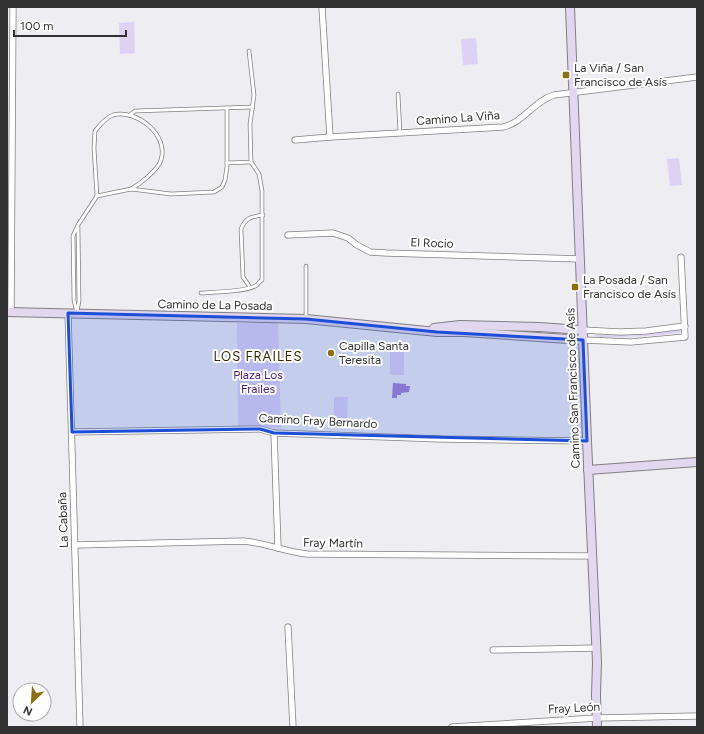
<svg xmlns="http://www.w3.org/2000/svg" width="704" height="734" viewBox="0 0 704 734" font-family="Figtree,sans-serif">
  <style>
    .green { fill: #ded2f4 }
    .water { fill: #a182d2 }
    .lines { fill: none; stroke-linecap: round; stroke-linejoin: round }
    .lane-casing { stroke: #807f82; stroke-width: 4.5 }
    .street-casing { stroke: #807f82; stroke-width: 7 }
    .secondary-casing { stroke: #807f82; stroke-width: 10 }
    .lane { stroke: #fff; stroke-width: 3 }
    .street { stroke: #fff; stroke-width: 5.5 }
    .secondary { stroke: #e1d8f0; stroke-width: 8 }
    .marked { fill: #1d4ed8; fill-opacity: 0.2; stroke: #1d4ed8; stroke-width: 3; stroke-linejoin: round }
    .poi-dot { fill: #8b7012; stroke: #fff; stroke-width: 1.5 }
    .labels { text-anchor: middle; stroke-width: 4; stroke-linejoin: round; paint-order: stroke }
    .poi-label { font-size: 12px; fill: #323233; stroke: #fff; text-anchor: start }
    .street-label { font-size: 12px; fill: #323233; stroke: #fff }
    .park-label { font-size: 12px; fill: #4b1d7c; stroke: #fff }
    .neighbourhood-label { font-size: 13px; letter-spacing: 1px; fill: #352900; stroke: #fff }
  </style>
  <rect width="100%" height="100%" fill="#eeedf1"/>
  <g class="green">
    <polygon points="134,22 135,53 120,54 119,23"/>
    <polygon points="476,38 478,64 463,65 461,39"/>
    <polygon points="679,158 682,185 670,186 667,159"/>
    <polygon points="237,323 278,323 281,428 238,427"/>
    <path d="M680,330L681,331L680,333C652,336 624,338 595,337L596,335H641Z"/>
    <rect x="390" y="342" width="14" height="33"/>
    <polygon points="334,397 348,397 347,424 334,424"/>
  </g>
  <polygon class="water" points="393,383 406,384 406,386 410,386 409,392 401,393 401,395 397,395 397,398 392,398"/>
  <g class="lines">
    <g class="lane-casing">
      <g id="lane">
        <polyline points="398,94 400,133"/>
        <polyline points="130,115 135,111 253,107"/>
        <polyline points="227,163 251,162 250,124 254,95 249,51"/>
        <path d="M97,196L94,148L95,131C100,125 105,118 113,115C137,109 169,135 161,160C158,170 140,184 131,189"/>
        <path d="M250,287L243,277L241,229C246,217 251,217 263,215"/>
        <path d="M201,293C214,292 247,292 257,285C259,283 260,281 262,280V191L259,174L251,162"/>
        <polyline points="77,311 79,301 78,227"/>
        <polyline points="77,313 74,300 73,236 78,225 97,196 131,189 171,194 214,192 222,187 225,180 227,167 227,108"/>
        <polyline points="306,319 306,266"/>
      </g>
    </g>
    <g class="street-casing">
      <g id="street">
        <polyline points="322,7 330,137"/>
        <path d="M295,140L330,137L503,127C523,123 534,101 554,95L697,77"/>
        <polyline points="288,235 333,233 348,238 357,245 370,252 386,253 580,259"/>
        <polyline points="11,312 13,7"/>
        <polyline points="68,313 80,727"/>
        <polyline points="582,330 620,332 646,331 685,326"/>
        <polyline points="583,340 631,342 685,337 681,257"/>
        <polyline points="72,432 260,429 274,433 441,439 587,441"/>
        <polyline points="274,433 278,548"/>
        <path d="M75,545L244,541C266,543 286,552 307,554L592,556"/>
        <polyline points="288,627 293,727"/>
        <polyline points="493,650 597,648"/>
        <polyline points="452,727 597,718 697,716"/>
      </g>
    </g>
    <g class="secondary-casing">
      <g id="secondary">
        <polyline points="570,7 587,441 597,662 596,695 597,727"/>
        <polyline points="7,312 306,319 437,332 464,332 583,340"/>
        <polyline points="434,328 460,325 539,327 582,330"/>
        <polyline points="588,470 697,462"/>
      </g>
    </g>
    <use href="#lane" class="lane"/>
    <use href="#street" class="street"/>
    <use href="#secondary" class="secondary"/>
  </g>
  <path class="marked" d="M68,313L306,319L437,332L583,340L587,441L274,433L260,429L72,432Z"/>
  <g class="poi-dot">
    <rect x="562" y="71" width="8" height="8" rx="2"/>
    <rect x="571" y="283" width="8" height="8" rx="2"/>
    <circle cx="331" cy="353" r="4"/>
  </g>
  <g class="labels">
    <g class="poi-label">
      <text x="574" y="72">La Viña / San<tspan x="574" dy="14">Francisco de Asís</tspan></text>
      <text x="583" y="284">La Posada / San<tspan x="583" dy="14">Francisco de Asís</tspan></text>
      <text x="339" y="350">Capilla Santa<tspan x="339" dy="14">Teresita</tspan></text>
    </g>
    <g class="street-label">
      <text transform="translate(458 118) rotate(-4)" y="4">Camino La Viña</text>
      <text transform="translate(432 243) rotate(2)" y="4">El Rocio</text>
      <text transform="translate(215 305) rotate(1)" y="4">Camino de La Posada</text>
      <text transform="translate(573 388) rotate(-92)" y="4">Camino San Francisco de Asís</text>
      <text transform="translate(318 421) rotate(3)" y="4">Camino Fray Bernardo</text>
      <text transform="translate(63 520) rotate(-92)" y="4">La Cabaña</text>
      <text transform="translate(333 543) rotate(1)" y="4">Fray Martín</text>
      <text transform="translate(574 708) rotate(-3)" y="4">Fray León</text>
    </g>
    <g class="park-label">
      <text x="258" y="379">Plaza Los<tspan x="258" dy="14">Frailes</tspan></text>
    </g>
    <g class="neighbourhood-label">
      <text x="258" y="361">LOS FRAILES</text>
    </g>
  </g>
  <rect width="704" height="734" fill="none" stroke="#323233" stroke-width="16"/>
  <g transform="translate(32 702) rotate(205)"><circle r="19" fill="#ffffff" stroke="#adadad"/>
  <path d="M0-3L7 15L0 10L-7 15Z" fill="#8b7012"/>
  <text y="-6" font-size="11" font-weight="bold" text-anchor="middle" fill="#323233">N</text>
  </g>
  <path d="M14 30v6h112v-6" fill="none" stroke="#323233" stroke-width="2"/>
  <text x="20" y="30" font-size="12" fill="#323233" stroke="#ffffff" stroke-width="3" paint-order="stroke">100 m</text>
</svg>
